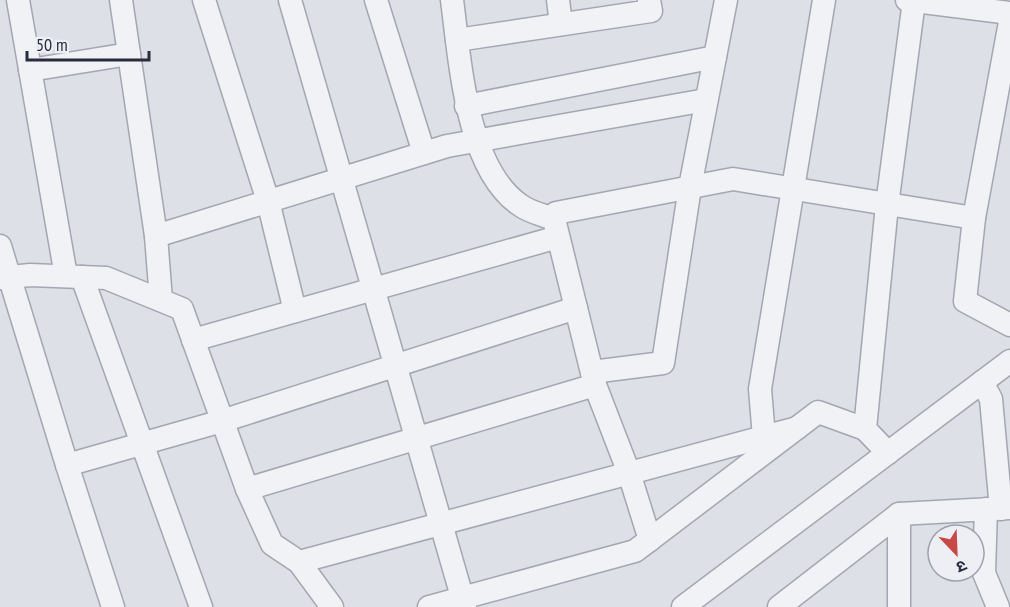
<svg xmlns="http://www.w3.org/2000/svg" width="1010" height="607" viewBox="0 0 1010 607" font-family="'PT Sans Narrow','Noto Sans Devanagari',sans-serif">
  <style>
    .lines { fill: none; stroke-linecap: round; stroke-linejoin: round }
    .minor-casing { stroke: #a4a6b1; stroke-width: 25 }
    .minor { stroke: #f1f2f6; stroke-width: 22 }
  </style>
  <rect width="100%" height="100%" fill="#dee0e7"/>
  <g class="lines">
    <g class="minor-casing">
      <g id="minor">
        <polyline points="18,0 66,276"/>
        <polyline points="121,0 156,236"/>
        <polyline points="204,0 268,201 295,311"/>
        <polyline points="290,0 465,607"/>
        <polyline points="376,0 424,153"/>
        <path d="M452,0C460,60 466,168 520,205C529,212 543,215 554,219"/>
        <polyline points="558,0 561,24"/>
        <polyline points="907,0 1010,13"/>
        <polyline points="457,40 651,11 649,0"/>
        <polyline points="30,70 129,54"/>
        <polyline points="466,106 715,57"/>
        <polyline points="974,218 1010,22"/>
        <polyline points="0,246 67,465"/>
        <polyline points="82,277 201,607"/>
        <polyline points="0,278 30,275 106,278 182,309 247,489"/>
        <polyline points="161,300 156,236 447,146 706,100"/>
        <polyline points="576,308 554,219 556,213 733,179 974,218 965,301 1010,325"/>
        <polyline points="193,340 558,237"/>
        <polyline points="592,372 663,363 690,187 726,0"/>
        <polyline points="982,382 991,399 1001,509"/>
        <polyline points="865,429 887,205 914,1"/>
        <polyline points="764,437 760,389 824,0"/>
        <polyline points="986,509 984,573 998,607"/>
        <polyline points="299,562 272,544 247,489 595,385 629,473 650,540"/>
        <polyline points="113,607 67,465 222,421 576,308 595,385"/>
        <polyline points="332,607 299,562 797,428"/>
        <polyline points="429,607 635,551 818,412 865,429 888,453"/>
        <polyline points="683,607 1010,361"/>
        <polyline points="779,607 899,514 1010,508"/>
        <polyline points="899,607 899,514"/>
      </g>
    </g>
    <use href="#minor" class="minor"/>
  </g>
  <g transform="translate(956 553) rotate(157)"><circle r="28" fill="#edeff5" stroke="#9ea1ab" stroke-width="1.5"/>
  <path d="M0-4.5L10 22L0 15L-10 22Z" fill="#c84847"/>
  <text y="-9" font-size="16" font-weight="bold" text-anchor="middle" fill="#282c3d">उ</text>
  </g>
  <path d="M27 51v9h122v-9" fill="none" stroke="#282c3d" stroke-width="3"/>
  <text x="36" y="51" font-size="18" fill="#282c3d" stroke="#edeff5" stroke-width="4.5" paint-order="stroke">50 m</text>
</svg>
